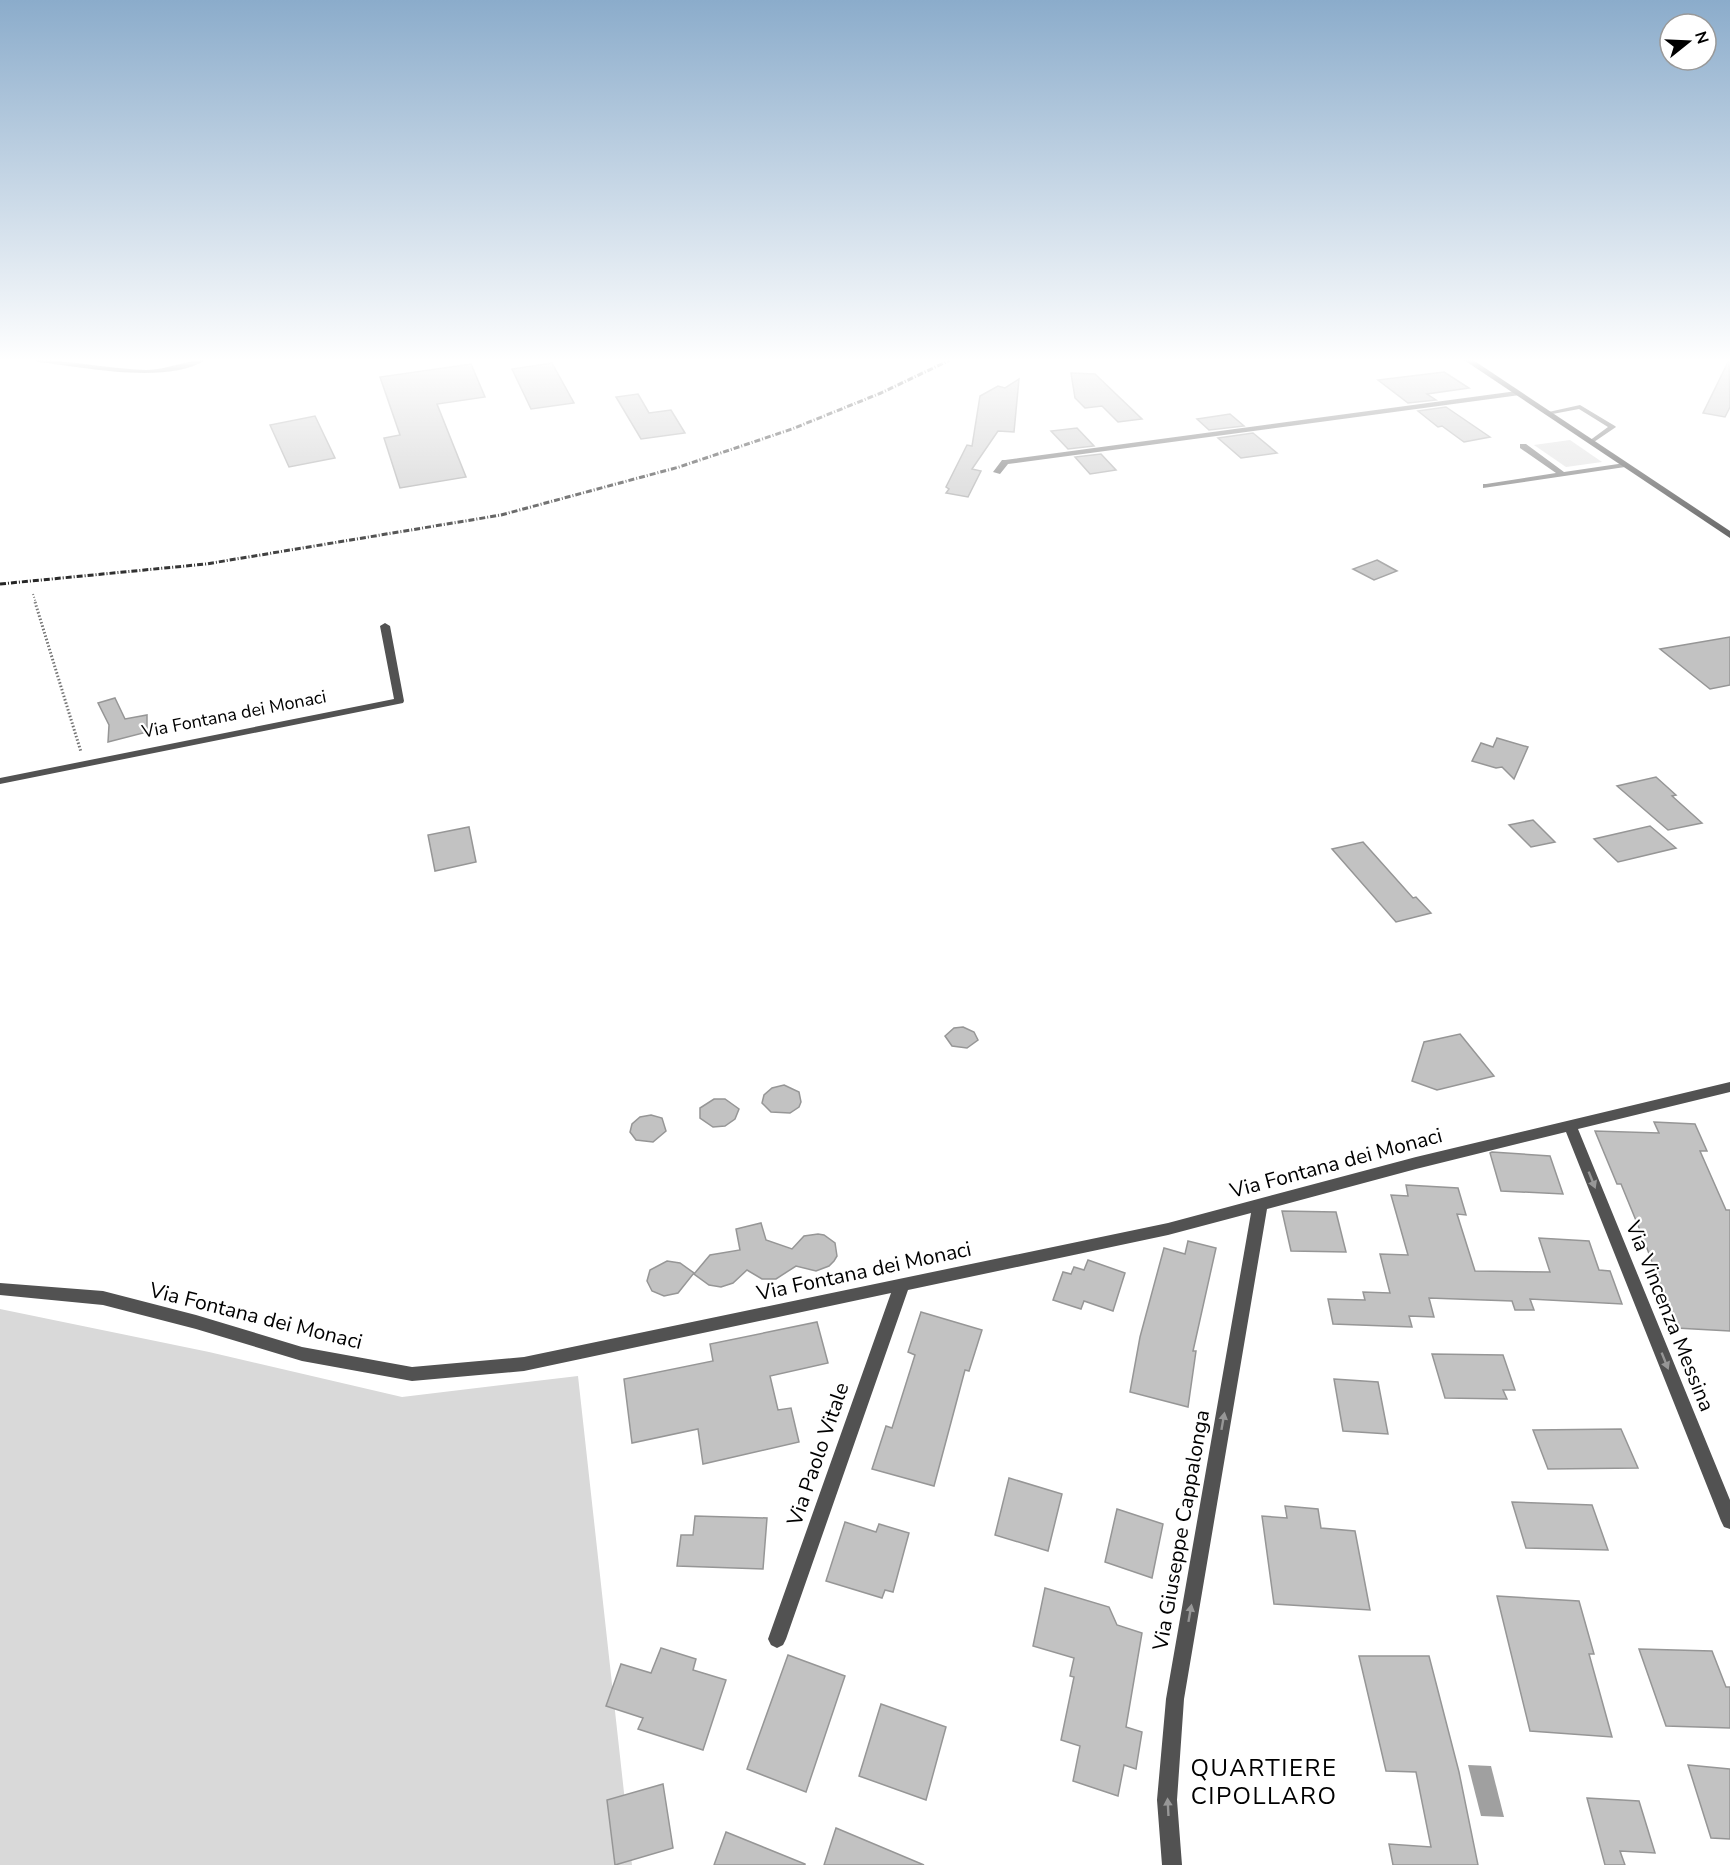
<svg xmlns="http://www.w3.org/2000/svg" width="1730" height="1865" viewBox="0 0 1730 1865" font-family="'Nunito Sans',sans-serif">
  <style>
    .green { fill: #d9d9d9 }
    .water { fill: #a0a0a0 }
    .building { fill: #c2c2c2; stroke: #969696; stroke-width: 1.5 }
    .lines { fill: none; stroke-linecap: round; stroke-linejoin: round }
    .path-far1 { stroke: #747474; stroke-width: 2; stroke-dasharray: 1 2; stroke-linecap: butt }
    .path { stroke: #747474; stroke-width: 3; stroke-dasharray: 1.5 2; stroke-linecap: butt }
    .lane { fill: #525252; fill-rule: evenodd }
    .street { fill: #525252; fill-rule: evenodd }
    .secondary { fill: #1f1f1f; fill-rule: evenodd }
    .rail { stroke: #000; stroke-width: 3; stroke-dasharray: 6 2 1 2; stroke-linecap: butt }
    .oneway { fill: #979797 }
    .labels { text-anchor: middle; stroke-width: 4.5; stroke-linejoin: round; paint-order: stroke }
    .street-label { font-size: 18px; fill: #000; stroke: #fff }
    .near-street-label { font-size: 21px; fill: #000; stroke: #fff }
    .near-neighbourhood-label { font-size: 24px; letter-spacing: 1.5px; fill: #000; stroke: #fff }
  </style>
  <rect width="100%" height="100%" fill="#fff"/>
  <g class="green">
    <polygon points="1570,440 1602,462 1566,467 1534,445"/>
    <polygon points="0,1309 209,1352 402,1397 578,1376 632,1865 0,1865"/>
  </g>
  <polygon class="water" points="1468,1765 1491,1766 1504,1817 1481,1816"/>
  <g class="building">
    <polygon points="1729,360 1730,407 1725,417 1703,413"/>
    <polygon points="552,363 574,403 531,409 512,369"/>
    <polygon points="471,364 485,397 437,404 466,477 400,488 384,438 400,435 380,377"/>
    <polygon points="1444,372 1469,388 1427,394 1436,400 1408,403 1378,380"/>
    <polygon points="1071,373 1095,374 1142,419 1118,422 1102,406 1085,408 1075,398"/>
    <polygon points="1019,379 1014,432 998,431 972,469 981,471 968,497 946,493 949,489 946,487 967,445 972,446 980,396 998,386 1005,388"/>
    <polygon points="638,394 649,413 671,410 685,433 641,439 616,397"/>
    <polygon points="1446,407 1490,437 1464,442 1442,426 1438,427 1418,411"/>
    <polygon points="1230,414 1244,426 1209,430 1197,419"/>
    <polygon points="315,416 335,458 289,467 270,425"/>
    <polygon points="1077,428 1094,446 1068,449 1051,431"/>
    <polygon points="1253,433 1277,453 1241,458 1218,438"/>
    <polygon points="1101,454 1116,470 1090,474 1075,457"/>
    <polygon points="1377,560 1397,571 1374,580 1353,569"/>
    <polygon points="1730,637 1730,685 1710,689 1660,649"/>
    <polygon points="115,698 125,719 147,715 147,732 108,742 109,725 98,703"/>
    <polygon points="1497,738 1528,747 1514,779 1502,767 1496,768 1472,761 1481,743 1493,747"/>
    <polygon points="1656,777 1676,795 1672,796 1702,823 1668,830 1617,786"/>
    <polygon points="1533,820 1555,842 1531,847 1509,825"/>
    <polygon points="1650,826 1676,848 1618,862 1594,839"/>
    <polygon points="469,827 476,862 435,871 428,835"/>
    <polygon points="1363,842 1413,898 1416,897 1431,913 1396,922 1332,849"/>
    <polygon points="963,1027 974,1032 978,1040 967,1048 952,1046 945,1036 954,1028"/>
    <polygon points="1460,1034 1494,1076 1437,1090 1412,1081 1424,1042"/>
    <polygon points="784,1085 799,1092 801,1102 799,1107 790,1113 771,1112 762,1103 764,1095 772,1088"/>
    <polygon points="714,1099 725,1099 739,1109 735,1119 725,1126 713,1127 700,1118 700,1108"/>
    <polygon points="651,1115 662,1118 666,1131 653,1142 636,1140 630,1132 632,1124 640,1117"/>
    <polygon points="1654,1122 1695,1124 1707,1151 1700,1151 1726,1210 1730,1210 1730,1331 1676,1328 1644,1240 1621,1184 1617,1184 1595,1131 1659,1133"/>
    <polygon points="1492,1152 1550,1156 1563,1194 1501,1191 1490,1153"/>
    <polygon points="1406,1185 1458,1188 1466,1215 1457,1214 1475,1271 1550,1272 1539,1238 1589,1241 1599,1270 1610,1271 1622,1304 1530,1299 1534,1310 1515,1310 1512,1301 1429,1298 1434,1317 1409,1316 1412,1327 1333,1324 1328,1299 1365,1300 1363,1292 1390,1293 1380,1254 1408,1255 1391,1195 1408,1196"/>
    <polygon points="1282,1211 1336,1212 1346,1252 1291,1251"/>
    <polygon points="761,1223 766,1240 792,1249 804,1236 818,1234 824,1235 835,1243 837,1256 834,1261 829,1266 816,1271 796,1266 776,1279 762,1279 747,1270 733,1283 721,1287 709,1285 694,1274 710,1255 740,1250 736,1229"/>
    <polygon points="1188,1241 1216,1248 1193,1351 1196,1351 1188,1407 1130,1392 1140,1337 1164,1248 1185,1254"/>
    <polygon points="1088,1260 1125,1273 1113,1311 1084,1301 1081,1309 1053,1300 1063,1272 1071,1274 1074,1267 1084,1270"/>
    <polygon points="667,1261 680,1263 694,1273 678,1293 664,1296 652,1291 647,1281 650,1270"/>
    <polygon points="921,1312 982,1330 969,1371 965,1370 934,1486 872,1469 886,1426 892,1428 915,1355 908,1352"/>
    <polygon points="817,1322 828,1363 770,1376 778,1410 791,1408 799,1442 703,1464 698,1429 632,1443 624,1379 713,1361 710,1344"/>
    <polygon points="1432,1354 1503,1355 1515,1390 1503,1390 1507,1399 1445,1398"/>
    <polygon points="1334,1379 1378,1382 1388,1434 1343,1431"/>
    <polygon points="1621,1429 1638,1468 1548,1469 1533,1430"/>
    <polygon points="1009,1478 1062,1494 1048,1551 995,1535"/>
    <polygon points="1512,1502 1592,1505 1608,1550 1526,1548"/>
    <polygon points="1285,1506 1318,1509 1321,1528 1355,1531 1370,1610 1274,1604 1262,1516 1287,1518"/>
    <polygon points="1117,1509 1163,1524 1152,1578 1105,1562"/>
    <polygon points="695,1516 767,1518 763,1569 677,1566 681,1535 693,1535"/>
    <polygon points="845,1522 876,1532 879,1524 909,1533 893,1592 885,1590 882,1598 826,1581"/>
    <polygon points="1045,1588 1109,1607 1117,1625 1142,1633 1126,1727 1142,1732 1136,1769 1124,1765 1118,1796 1073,1781 1080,1746 1061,1740 1074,1677 1070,1676 1074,1658 1033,1646"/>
    <polygon points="1497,1596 1579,1601 1594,1654 1589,1654 1612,1737 1530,1731"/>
    <polygon points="661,1648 696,1659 693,1670 726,1680 703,1750 638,1729 643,1718 606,1706 621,1664 651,1673"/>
    <polygon points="1639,1649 1712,1651 1726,1687 1730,1687 1730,1728 1666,1726"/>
    <polygon points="788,1655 845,1676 806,1792 747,1769"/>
    <polygon points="1359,1656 1429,1656 1459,1772 1478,1865 1393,1865 1389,1844 1431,1847 1416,1772 1386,1771"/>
    <polygon points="881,1704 946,1727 926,1800 859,1776"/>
    <polygon points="1688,1765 1730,1769 1730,1839 1711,1838"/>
    <polygon points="663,1784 673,1848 615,1865 607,1800"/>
    <polygon points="1587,1798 1639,1801 1655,1853 1620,1851 1625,1865 1605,1865"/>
    <polygon points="836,1828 924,1865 824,1865"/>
    <polygon points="726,1832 805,1864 805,1865 714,1865"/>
  </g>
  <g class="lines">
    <polyline class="path-far1" points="33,594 36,603"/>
    <polyline class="path" points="35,602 81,752"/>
    <polygon class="lane" points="1580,405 1615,426 1616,427 1591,444 1588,442 1589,441 1608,427 1579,409 1547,415 1544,413"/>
    <g class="street">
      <path d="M34,360C72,360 109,369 146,370C167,370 185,360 206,360C164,385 85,367 38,362Z"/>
      <polygon points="1517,391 1520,391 1520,395 1008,464 1000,474 993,472 1002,460 1005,460"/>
      <polygon points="1520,444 1526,444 1564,472 1625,463 1629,465 1625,467 1483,488 1483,484 1486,484 1556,473 1520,448"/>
      <polygon points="385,623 390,626 404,701 403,703 0,784 0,778 394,699 380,626"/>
      <polygon points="1730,1082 1730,1092 1578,1129 1730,1500 1730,1529 1724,1527 1721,1521 1566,1132 1416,1169 1267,1209 1184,1699 1177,1800 1182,1865 1162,1865 1157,1800 1166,1699 1251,1213 1168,1235 908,1290 786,1639 783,1645 777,1648 771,1645 768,1639 891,1293 524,1371 412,1381 302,1361 196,1329 103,1305 0,1295 0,1283 103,1291 196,1315 302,1347 412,1367 524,1357 1168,1223 1416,1157"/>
    </g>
    <polygon class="secondary" points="1464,360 1473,360 1730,531 1730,538"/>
    <polyline class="rail" points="0,584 206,564 501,515 679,467 792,429 881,393 950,360"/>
  </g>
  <defs><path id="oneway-solid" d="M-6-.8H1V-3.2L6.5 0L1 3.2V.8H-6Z" transform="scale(1.5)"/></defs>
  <g class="oneway">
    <use href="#oneway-solid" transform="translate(1592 1180) rotate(68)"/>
    <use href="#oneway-solid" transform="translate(1665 1361) rotate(68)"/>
    <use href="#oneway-solid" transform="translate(1223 1421) rotate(-80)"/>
    <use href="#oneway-solid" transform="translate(1190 1613) rotate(-80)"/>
    <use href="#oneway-solid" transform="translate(1168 1807) rotate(-93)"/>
  </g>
  <linearGradient id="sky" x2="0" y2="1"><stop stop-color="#8baccb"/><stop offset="0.58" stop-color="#fff"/><stop offset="1" stop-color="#fff" stop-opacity="0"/></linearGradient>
  <rect width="1730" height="621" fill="url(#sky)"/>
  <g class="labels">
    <g class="street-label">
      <text transform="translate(234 714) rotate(-11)" y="6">Via Fontana dei Monaci</text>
    </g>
    <g class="near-street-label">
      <text transform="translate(1336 1163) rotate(-15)" y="7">Via Fontana dei Monaci</text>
      <text transform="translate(864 1271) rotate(-12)" y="7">Via Fontana dei Monaci</text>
      <text transform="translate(256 1316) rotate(14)" y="7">Via Fontana dei Monaci</text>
      <text transform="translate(1670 1316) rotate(68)" y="7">Via Vincenza Messina</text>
      <text transform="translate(818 1454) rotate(-71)" y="7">Via Paolo Vitale</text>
      <text transform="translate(1181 1530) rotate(-80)" y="7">Via Giuseppe Cappalonga</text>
    </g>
    <g class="near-neighbourhood-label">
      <text x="1264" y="1776">QUARTIERE<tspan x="1264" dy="28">CIPOLLARO</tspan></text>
    </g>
  </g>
  <g transform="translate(1688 42) rotate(72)"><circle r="28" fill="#ffffff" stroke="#999999" stroke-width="1.5"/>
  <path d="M0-4.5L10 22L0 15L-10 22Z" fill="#000000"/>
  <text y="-9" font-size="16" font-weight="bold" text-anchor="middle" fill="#000000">N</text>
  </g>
</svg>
